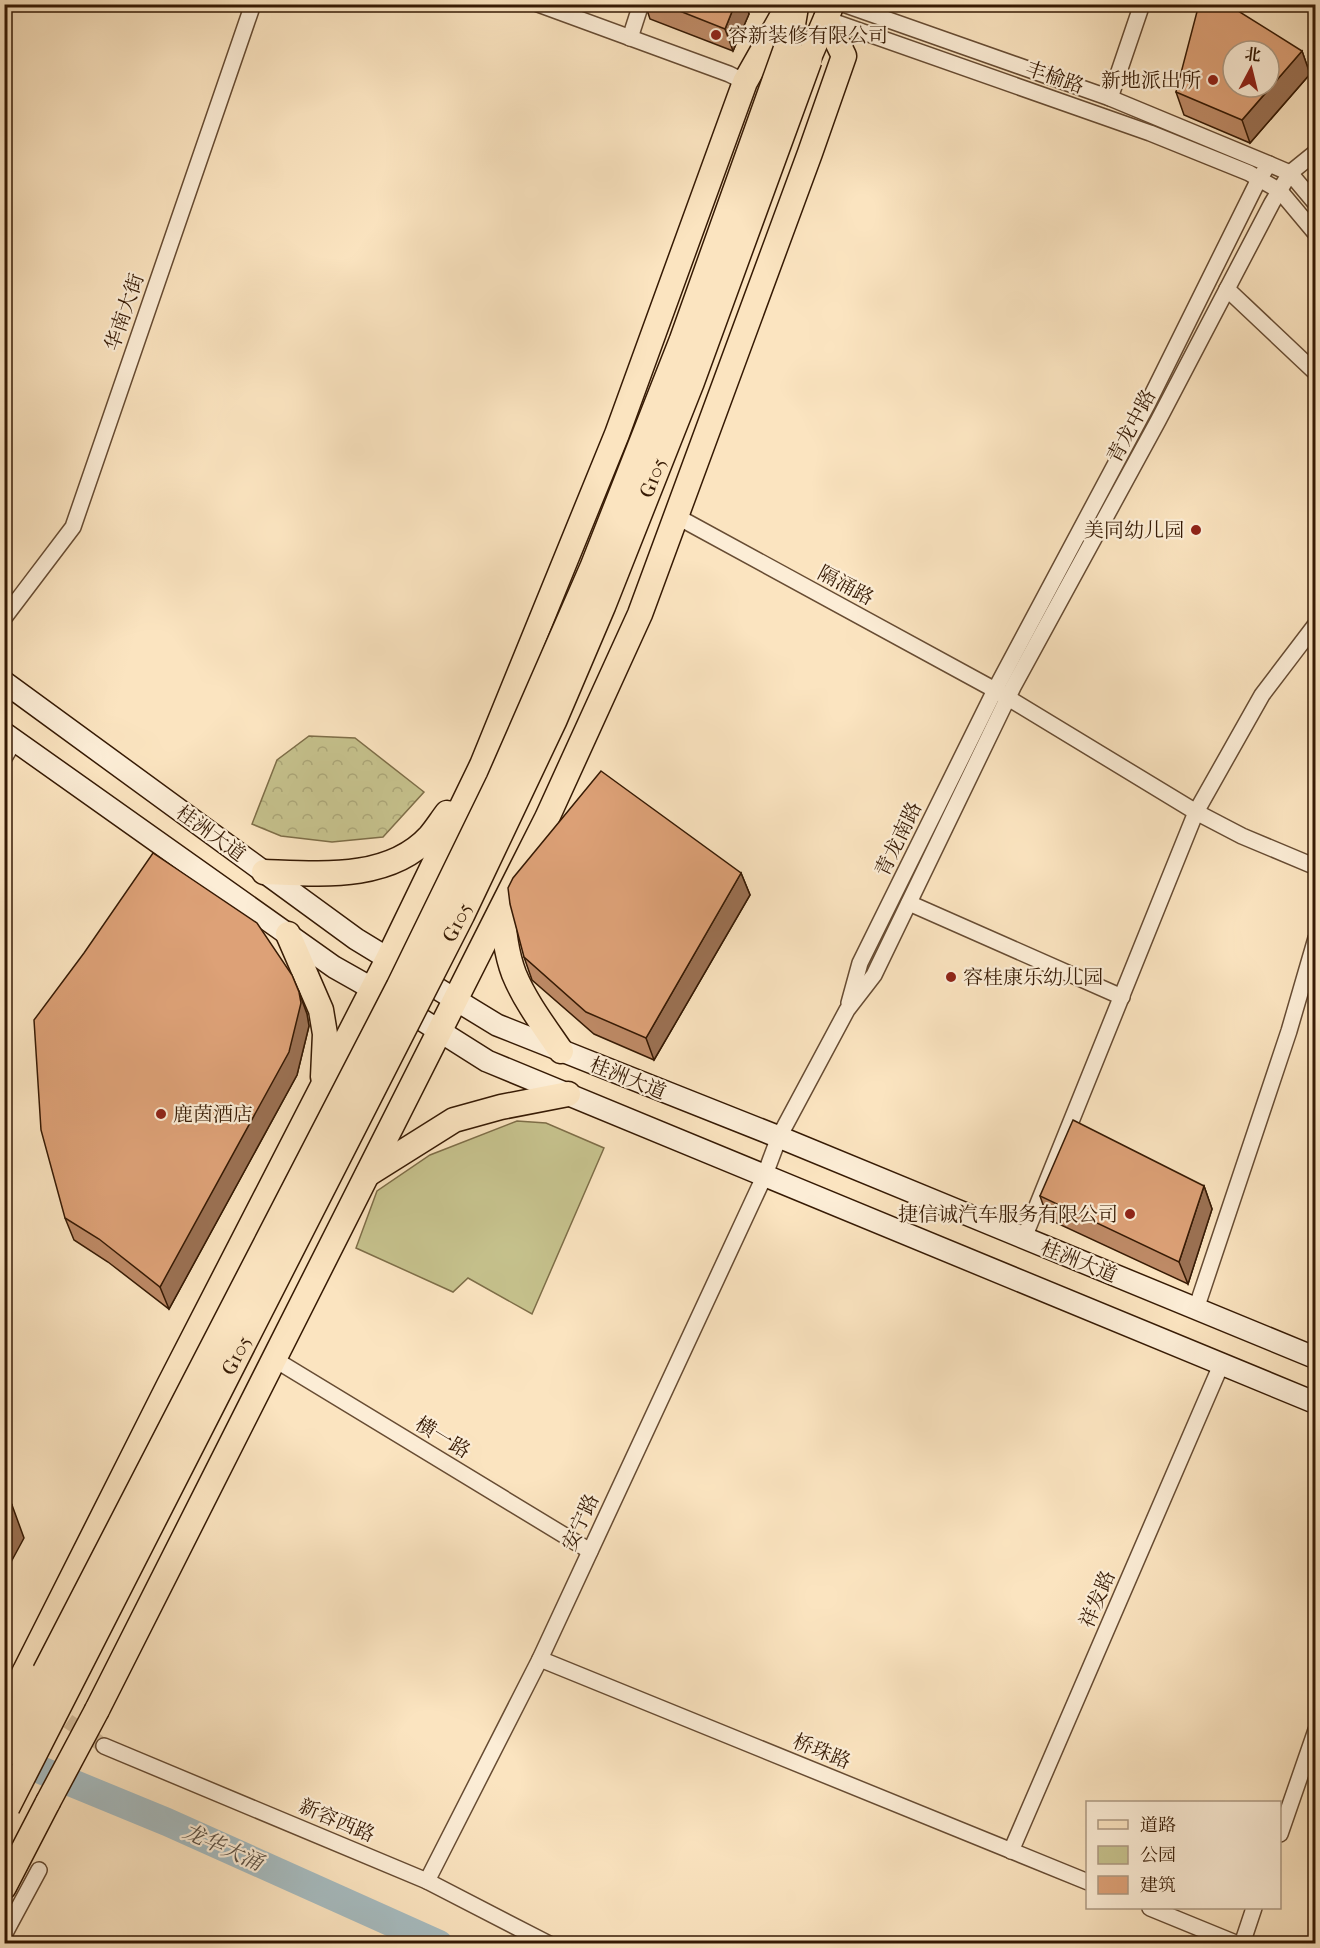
<svg xmlns="http://www.w3.org/2000/svg" width="1320" height="1948" viewBox="0 0 1320 1948" font-family="'IM FELL French Canon','Noto Serif SC',serif">
  <style>
    .forest { fill: url(#forest-crowns); stroke: #7e6e48; stroke-width: 1.5 }
    .green { fill: #c6c28d; stroke: #7e6e48; stroke-width: 1.5 }
    .lines { fill: none; stroke-linecap: round; stroke-linejoin: round }
    .river { stroke: #a6bbbf; stroke-width: 28 }
    .street-tunnel { stroke: #d4bc9a; stroke-width: 15; stroke-dasharray: 15 8; stroke-linecap: butt }
    .street-casing { stroke: #674c33; stroke-width: 18 }
    .secondary-casing { stroke: #361a04; stroke-width: 24 }
    .primary-casing { stroke: #361a04; stroke-width: 27 }
    .highway-casing { stroke: #361a04; stroke-width: 30 }
    .street { stroke: #fcedd6; stroke-width: 15 }
    .secondary { stroke: #fcedd6; stroke-width: 21 }
    .primary { stroke: #fbe4c0; stroke-width: 24 }
    .highway { stroke: #fbe4c0; stroke-width: 27 }
    .primary-bridge-casing { stroke: #361a04; stroke-width: 27; stroke-linecap: butt }
    .highway-bridge-casing { stroke: #361a04; stroke-width: 30; stroke-linecap: butt }
    .primary-bridge { stroke: #fbe4c0; stroke-width: 24 }
    .highway-bridge { stroke: #fbe4c0; stroke-width: 27 }
    .wall { fill: #be8a66; stroke: #361a04; stroke-width: 1.5 }
    .shaded-wall { fill: #9b7153; stroke: #361a04; stroke-width: 1.5 }
    .building { fill: #dda177; stroke: #361a04; stroke-width: 1.5; fill-rule: evenodd }
    .poi-dot { fill: #8f2418; stroke: #fcedd6; stroke-width: 2 }
    .labels { text-anchor: middle; stroke-width: 4.5; stroke-linejoin: round; paint-order: stroke }
    .poi-label { font-size: 20px; fill: #361a04; stroke: #fcedd6; text-anchor: start }
    .street-label { font-size: 20px; fill: #361a04; stroke: #fcedd6 }
    .water-label { font-size: 21px; font-style: italic; fill: #5d5245; stroke: #fcedd6 }
  </style>
  <defs>
    <pattern id="forest-crowns" width="20" height="18" patternUnits="userSpaceOnUse" patternTransform="scale(1.5)"><rect width="20" height="18" fill="#c6c28d"/><path d="M2 6a3 3 0 1 1 6 0M12 15a3 3 0 1 1 6 0" fill="none" stroke="#aba678"/></pattern>
  </defs>
  <rect width="100%" height="100%" fill="#fbe4c0"/>
  <filter id="stains"><feTurbulence type="fractalNoise" baseFrequency=".00333" numOctaves="4"/><feColorMatrix values="0 0 0 0 .2 0 0 0 0 .09 0 0 0 0 .02 0 0 0 .5 -.17"/></filter>
  <radialGradient id="worn" r=".72"><stop offset=".6" stop-color="#630" stop-opacity="0"/><stop offset="1" stop-color="#630" stop-opacity=".3"/></radialGradient>
  <polygon class="forest" points="309,736 355,738 424,792 383,837 332,842 281,836 252,824 277,760"/>
  <polygon class="green" points="517,1121 546,1123 604,1148 532,1314 468,1278 453,1292 356,1248 377,1191 430,1155"/>
  <g class="lines">
    <polyline class="river" points="4,1755 167,1822 439,1944"/>
    <polyline class="street-tunnel" points="49,1708 104,1746"/>
    <g class="street-casing">
      <g id="street">
        <polyline points="538,4 729,74 745,82"/>
        <polyline points="843,4 1110,98 1269,164 1290,173 1316,204"/>
        <polyline points="826,19 1150,133 1249,173 1280,191 1316,234"/>
        <polyline points="630,38 641,4"/>
        <polyline points="1110,98 1142,4"/>
        <polyline points="1227,289 1316,373"/>
        <polyline points="676,516 995,690 1196,812 1242,836 1316,867"/>
        <polyline points="4,618 73,527 253,4"/>
        <polyline points="4,758 15,740"/>
        <polyline points="909,903 1122,997"/>
        <polyline points="849,1003 860,963 995,690 1148,403 1259,179 1269,164"/>
        <polyline points="1024,1238 1196,812 1262,695 1316,624"/>
        <polyline points="1196,1309 1289,1031 1316,938"/>
        <polyline points="274,1359 590,1551"/>
        <polyline points="540,1659 1088,1882"/>
        <polyline points="104,1746 427,1881 549,1944"/>
        <polyline points="1280,1834 1316,1730"/>
        <polyline points="1011,1851 1221,1365"/>
        <polyline points="427,1881 540,1659 764,1177 779,1137 847,1010 874,975 1013,687 1158,421 1272,203 1290,173 1316,152"/>
        <polyline points="1150,1908 1238,1944"/>
        <polyline points="4,1935 39,1870"/>
        <polyline points="1242,1944 1254,1908"/>
      </g>
    </g>
    <g class="secondary-casing">
      <g id="secondary">
        <polyline points="4,682 356,939 497,1025 779,1137 1316,1358"/>
        <polyline points="4,733 334,967 373,989 487,1061 1316,1403"/>
      </g>
    </g>
    <g class="primary-casing">
      <g id="primary">
        <polyline points="808,60 830,9"/>
        <path d="M264,872C319,874 389,881 430,836C436,829 441,821 447,813"/>
        <path d="M502,909C504,931 506,953 514,974C525,1001 544,1026 561,1051"/>
        <polyline points="288,934 321,1010 325,1034 323,1077"/>
        <polyline points="368,1174 454,1120 501,1107 568,1094"/>
        <polyline points="24,1673 169,1385 388,959 482,765 617,434 745,82 789,4"/>
        <polyline points="97,1710 547,818 640,614 810,153 844,56 826,19"/>
        <polyline points="4,1887 48,1802"/>
      </g>
    </g>
    <g class="highway-casing">
      <polyline id="highway" points="787,50 795,4"/>
    </g>
    <use href="#street" class="street"/>
    <use href="#secondary" class="secondary"/>
    <use href="#primary" class="primary"/>
    <use href="#highway" class="highway"/>
    <g class="primary-bridge-casing">
      <g id="primary-bridge">
        <polyline points="4,1711 24,1673"/>
        <polyline points="48,1802 97,1710"/>
      </g>
    </g>
    <g class="highway-bridge-casing">
      <g id="highway-bridge">
        <polyline points="4,1754 400,987 500,782 594,567 683,341 787,50"/>
        <path id="s1" d="M6,1807L461,914L553,720L602,605L690,383L808,60"/>
      </g>
    </g>
    <use href="#primary-bridge" class="primary-bridge"/>
    <use href="#highway-bridge" class="highway-bridge"/>
  </g>
  <g class="wall">
    <polygon points="645,4 748,4 747,8 749,14 733,51 650,19"/>
    <polygon points="1302,51 1310,74 1250,143 1184,115 1176,92"/>
    <polygon points="741,873 750,895 654,1060 594,1034 532,980 524,957"/>
    <polygon points="299,992 307,1014 309,1026 297,1075 169,1309 108,1262 74,1240 65,1218"/>
    <polygon points="1204,1186 1212,1209 1188,1284 1048,1219 1040,1196"/>
  </g>
  <g class="shaded-wall">
    <polygon points="735,4 748,4 747,8 749,14 733,51 725,29"/>
    <polygon points="1302,51 1310,74 1250,143 1242,120"/>
    <polygon points="741,873 750,895 654,1060 646,1038"/>
    <polygon points="299,992 307,1014 309,1026 297,1075 169,1309 160,1287"/>
    <polygon points="1204,1186 1212,1209 1188,1284 1179,1262"/>
    <polygon points="12,1505 24,1538 4,1575 4,1519"/>
  </g>
  <g class="building">
    <polygon points="662,4 735,4 725,29"/>
    <path d="M1199,4H1227L1302,51L1242,120L1176,92ZM1233,51H1269V87H1233Z"/>
    <polygon points="601,771 741,873 646,1038 586,1012 524,957 510,904 508,888 513,878"/>
    <polygon points="153,853 257,923 292,975 299,992 301,1003 289,1052 160,1287 99,1239 65,1218 41,1130 34,1020 84,953"/>
    <polygon points="1073,1120 1204,1186 1179,1262 1040,1196"/>
    <polygon points="4,1502 12,1505 4,1519"/>
  </g>
  <g class="poi-dot">
    <circle cx="716" cy="35" r="6"/>
    <circle cx="1213" cy="80" r="6"/>
    <circle cx="1196" cy="530" r="6"/>
    <circle cx="951" cy="977" r="6"/>
    <circle cx="161" cy="1114" r="6"/>
    <circle cx="1130" cy="1214" r="6"/>
  </g>
  <g class="labels">
    <g class="poi-label">
      <text x="728" y="42">容新装修有限公司</text>
      <text x="1201" y="87" text-anchor="end">新地派出所</text>
      <text x="1184" y="537" text-anchor="end">美同幼儿园</text>
      <text x="963" y="984">容桂康乐幼儿园</text>
      <text x="173" y="1121">鹿茵酒店</text>
      <text x="1118" y="1221" text-anchor="end">捷信诚汽车服务有限公司</text>
    </g>
    <g class="street-label">
      <text transform="translate(1055 77) rotate(19)" y="7">丰榆路</text>
      <text transform="translate(124 312) rotate(-71)" y="7">华南大街</text>
      <text transform="translate(1131 426) rotate(-62)" y="7">青龙中路</text>
      <text dy="7" stroke="none"><textPath href="#s1" startOffset="1479">G105</textPath></text>
      <text transform="translate(846 585) rotate(28)" y="7">隔涌路</text>
      <text transform="translate(211 833) rotate(36)" y="7">桂洲大道</text>
      <text transform="translate(898 839) rotate(-64)" y="7">青龙南路</text>
      <text dy="7" stroke="none"><textPath href="#s1" startOffset="993">G105</textPath></text>
      <text transform="translate(628 1078) rotate(22)" y="7">桂洲大道</text>
      <text transform="translate(1079 1261) rotate(22)" y="7">桂洲大道</text>
      <text dy="7" stroke="none"><textPath href="#s1" startOffset="507">G105</textPath></text>
      <text transform="translate(443 1437) rotate(31)" y="7">横一路</text>
      <text transform="translate(580 1522) rotate(-65)" y="7">安宁路</text>
      <text transform="translate(1097 1599) rotate(-67)" y="7">祥发路</text>
      <text transform="translate(822 1751) rotate(22)" y="7">桥珠路</text>
      <text transform="translate(337 1820) rotate(23)" y="7">新容西路</text>
    </g>
    <g class="water-label">
      <text transform="translate(223 1847) rotate(24)" y="7">龙华大涌</text>
    </g>
  </g>
  <rect width="1320" height="1948" fill="none" stroke="#fbe4c0" stroke-width="24"/>
  <rect x="6" y="6" width="1308" height="1936" fill="none" stroke="#361a04" stroke-width="3"/>
  <rect x="12" y="12" width="1296" height="1924" fill="none" stroke="#361a04" stroke-width="1.5"/>
  <rect x="1086" y="1801" width="195" height="108" fill="#fcedd6" stroke="#ad9982" stroke-width="1.5"/>
  <rect x="1098" y="1820" width="30" height="9" fill="#fbe4c0" stroke="#ad9982" stroke-width="1.5"/>
  <text x="1140" y="1831" font-size="18" fill="#361a04">道路</text>
  <rect x="1098" y="1846" width="30" height="18" fill="#c6c28d" stroke="#ad9982" stroke-width="1.5"/>
  <text x="1140" y="1861" font-size="18" fill="#361a04">公园</text>
  <rect x="1098" y="1876" width="30" height="18" fill="#dda177" stroke="#ad9982" stroke-width="1.5"/>
  <text x="1140" y="1891" font-size="18" fill="#361a04">建筑</text>
  <g transform="translate(1251 69) rotate(7)"><circle r="28" fill="#fcedd6" stroke="#ad9982" stroke-width="1.5"/>
  <path d="M0-4.5L10 22L0 15L-10 22Z" fill="#8f2418"/>
  <text y="-9" font-size="16" font-weight="bold" text-anchor="middle" fill="#361a04">北</text>
  </g>
  <rect width="100%" height="100%" filter="url(#stains)"/>
  <rect width="100%" height="100%" fill="url(#worn)"/>
</svg>
